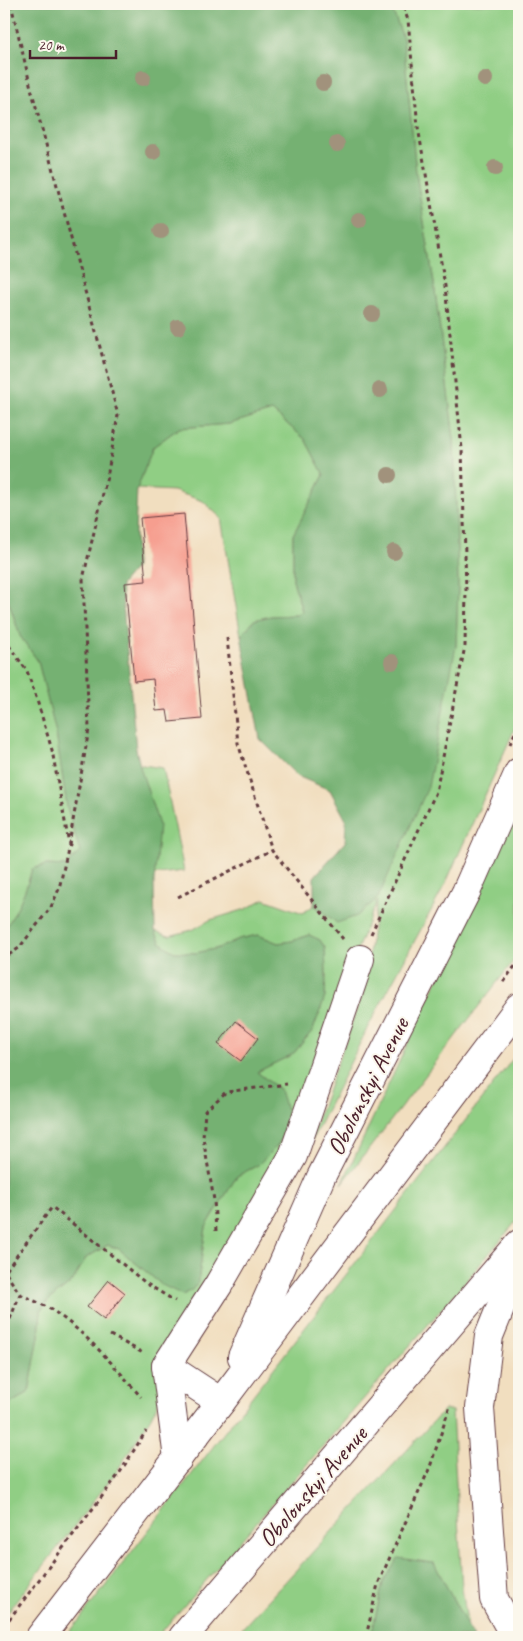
<svg xmlns="http://www.w3.org/2000/svg" width="523" height="1641" viewBox="0 0 523 1641" font-family="Caveat,sans-serif">
  <style>
    .green { fill: #90ce84; stroke: #6d7658 }
    .forest { fill: #74b172; stroke: #5f684e }
    .building { fill: #f69e8f }
    .lines { fill: none; stroke-linecap: round; stroke-linejoin: round }
    .minor-casing { stroke: #633c41; stroke-width: 30 }
    .major-casing { stroke: #633c41; stroke-width: 30 }
    .path { stroke: #633c41; stroke-width: 3; stroke-dasharray: 4 4; stroke-linecap: butt }
    .minor { stroke: #fff; stroke-width: 28 }
    .major { stroke: #fff; stroke-width: 28 }
    .tree { fill: #a1927c }
    .labels { text-anchor: middle; stroke-width: 4; stroke-linejoin: round; paint-order: stroke }
    .street-label { font-size: 25px; fill: #4a1f2b; stroke: #fbf7ec }
  </style>
  <rect width="100%" height="100%" fill="#fbf7ec"/>
  <filter id="ink" filterUnits="userSpaceOnUse"><feTurbulence type="fractalNoise" baseFrequency=".02" numOctaves="2"/><feDisplacementMap in="SourceGraphic" scale="10" xChannelSelector="R" yChannelSelector="G"/><feConvolveMatrix kernelMatrix="1 2 1 2 8 2 1 2 1" color-interpolation-filters="sRGB"/></filter>
  <filter id="wash" filterUnits="userSpaceOnUse"><feTurbulence type="fractalNoise" baseFrequency=".0096" numOctaves="4" result="noise"/><feDisplacementMap in="SourceGraphic" scale="20" xChannelSelector="R" yChannelSelector="G"/><feGaussianBlur stdDeviation="1.12" result="paint"/><feColorMatrix in="noise" values="0 0 0 0 0 0 0 0 0 0 0 0 0 0 0 0 0 1.4 0 .05"/><feComposite in="paint" operator="in"/></filter>
  <g filter="url(#wash)">
    <rect width="100%" height="100%" fill="#f1debf"/>
    <g class="green">
      <polygon points="390,4 519,4 519,719 445,885 369,1025 304,1156 363,992 377,901 334,1006 281,1153 151,1417 117,1471 4,1617 4,1444 10,1404 29,1392 39,1336 41,1310 48,1301 72,1282 86,1258 108,1245 119,1249 162,1285 198,1282 206,1227 237,1176 258,1165 280,1090 257,1072 293,1054 313,1030 325,997 326,974 325,948 320,940 309,935 292,941 278,943 258,935 239,939 219,948 196,953 174,952 161,943 155,931 169,936 192,930 210,920 246,909 264,899 303,913 314,905 337,923 456,646 458,585 454,439 434,283 416,173 403,38"/>
      <polygon points="4,410 10,470 4,503"/>
      <polygon points="272,411 305,439 324,475 293,535 293,580 302,611 297,615 271,616 254,620 241,636 221,518 203,501 174,491 137,489 153,447 179,428 229,424"/>
      <path d="M4,571L7,596L20,636L38,661L56,733L67,807L80,852L66,866L46,865L32,869C26,891 17,912 4,930Z"/>
      <polygon points="95,758 163,768 184,871 117,879"/>
      <polygon points="519,805 519,954 342,1184"/>
      <polygon points="519,1051 519,1218 466,1281 157,1637 66,1637"/>
      <polygon points="445,1409 452,1411 462,1588 468,1628 434,1563 383,1583 371,1637 234,1637"/>
    </g>
    <g class="forest">
      <path d="M4,4H390L403,38L416,173L434,283L454,439L458,585L456,646L428,787L378,898L357,916L337,923L314,905V877L345,842L346,820L330,790L297,776L260,739L241,636L254,620L271,616L297,615L302,611L293,580V535L324,475L305,439L272,411L229,424L179,428L153,447L137,489L135,533L136,567L121,585L136,749L141,770L159,825L154,882L155,931L161,943L174,952L196,953L219,948L239,939L258,935L278,943L292,941L309,935L320,940L325,948L326,974L325,997L313,1030L293,1054L257,1072L280,1090L290,1123L277,1146L258,1165L237,1176L206,1227L198,1282L192,1290L183,1295L162,1285L119,1249L108,1245L86,1258L72,1282L48,1301L41,1310L39,1336L29,1392L10,1404L4,1444V930C17,911 26,891 32,869L46,865L65,866L80,852L67,807L56,733L38,661L20,636L7,596L4,571V503L10,470L4,410Z"/>
      <polygon points="398,1558 434,1563 473,1637 371,1637 383,1583"/>
    </g>
    <g id="blocks">
      <g class="building">
        <polygon points="184,514 202,719 169,722 167,710 156,711 153,679 134,681 125,583 146,581 140,518"/>
        <polygon points="236,1021 258,1038 241,1061 218,1044"/>
        <polygon points="109,1280 125,1293 104,1320 87,1307"/>
      </g>
    </g>
  </g>
  <g filter="url(#ink)">
    <use href="#blocks" fill-opacity="0" stroke="#633c41" stroke-width="1"/>
    <g class="lines">
      <g class="minor-casing">
        <g id="minor">
          <polyline points="166,1366 219,1284 293,1156 360,959"/>
          <polyline points="178,1459 166,1366 221,1402"/>
        </g>
      </g>
      <g class="major-casing">
        <g id="major">
          <polyline points="242,1357 321,1177 466,892 519,772"/>
          <polyline points="40,1637 221,1402 519,1007"/>
          <polyline points="183,1637 519,1244"/>
          <polyline points="515,1637 494,1599 480,1408 489,1336 519,1262"/>
        </g>
      </g>
      <g class="path">
        <polyline points="11,4 31,88 118,415 108,472 83,579 89,729 69,844"/>
        <polyline points="227,638 238,743 272,850 343,939"/>
        <polyline points="4,639 27,671 36,697 52,750 69,844 59,889 51,907 19,948 4,958"/>
        <polyline points="510,744 519,724"/>
        <polyline points="178,897 272,850"/>
        <polyline points="371,934 436,792 465,646 466,590 462,449 445,286 418,127 408,20 402,4"/>
        <polyline points="503,982 519,961"/>
        <polyline points="216,1231 214,1200 203,1138 205,1111 226,1092 287,1084"/>
        <path d="M20,1294C30,1299 42,1304 52,1310C86,1333 114,1365 141,1397"/>
        <polyline points="4,1334 20,1294 5,1272 52,1207 147,1284 175,1301"/>
        <polyline points="110,1335 143,1353"/>
        <polyline points="4,1626 119,1474 146,1431"/>
        <polyline points="366,1637 378,1584 430,1467 450,1406"/>
      </g>
      <use href="#minor" class="minor"/>
      <use href="#major" class="major"/>
    </g>
    <g class="tree">
      <circle cx="143" cy="78" r="8"/>
      <circle cx="485" cy="79" r="8"/>
      <circle cx="323" cy="83" r="8"/>
      <circle cx="337" cy="144" r="8"/>
      <circle cx="153" cy="152" r="8"/>
      <circle cx="495" cy="168" r="8"/>
      <circle cx="359" cy="220" r="8"/>
      <circle cx="161" cy="231" r="8"/>
      <circle cx="372" cy="314" r="8"/>
      <circle cx="178" cy="327" r="8"/>
      <circle cx="380" cy="390" r="8"/>
      <circle cx="389" cy="475" r="8"/>
      <circle cx="394" cy="552" r="8"/>
      <circle cx="392" cy="662" r="8"/>
    </g>
  </g>
  <g class="labels">
    <g class="street-label">
      <text transform="translate(367 1086) rotate(-63)" y="9">Obolonskyi Avenue</text>
      <text transform="translate(312 1486) rotate(-49)" y="9">Obolonskyi Avenue</text>
    </g>
  </g>
  <rect width="523" height="1641" fill="none" stroke="#fbf7ec" stroke-width="20"/>
  <path d="M30 50v8h86v-8" fill="none" stroke="#4a1f2b" stroke-width="2.5"/>
  <text x="38" y="50" font-size="15" fill="#4a1f2b" stroke="#fbf7ec" stroke-width="4" paint-order="stroke">20 m</text>
</svg>
